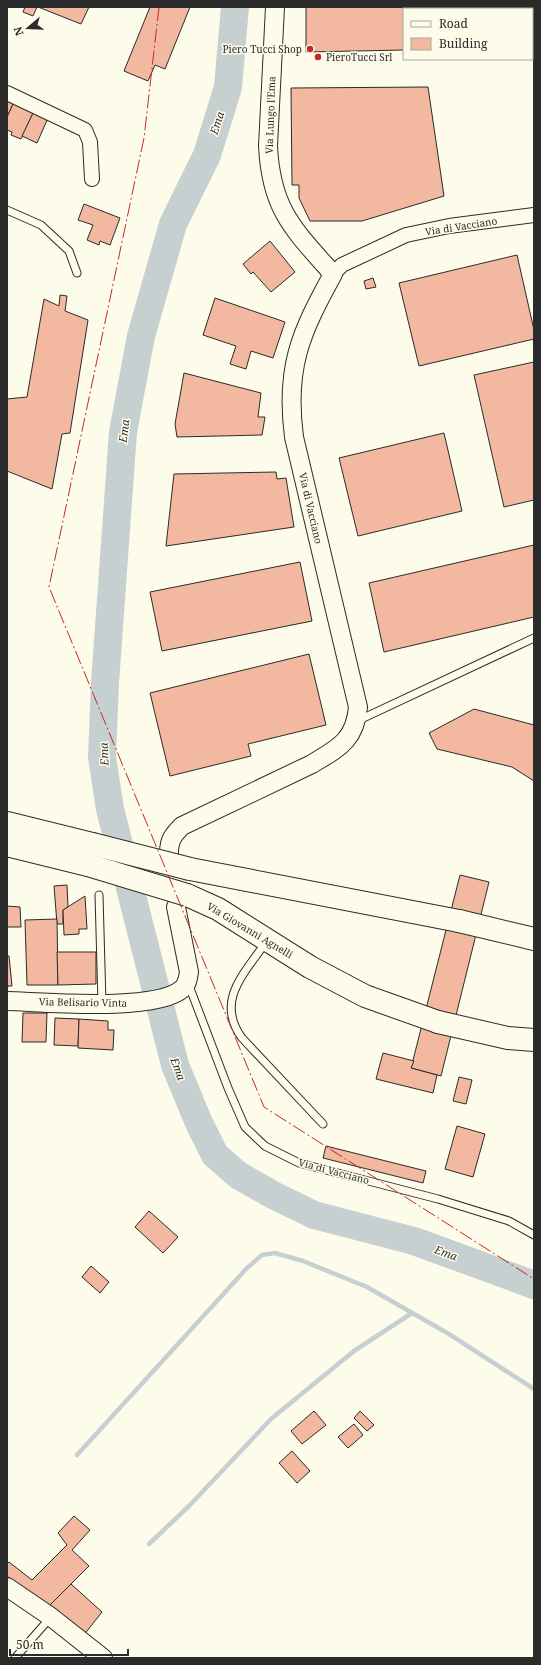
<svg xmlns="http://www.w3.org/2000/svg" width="541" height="1665" viewBox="0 0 541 1665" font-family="'Noto Serif',serif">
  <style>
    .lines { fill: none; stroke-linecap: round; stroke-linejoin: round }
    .stream { stroke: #c7d0d0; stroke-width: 4.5 }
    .river { stroke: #c7d0d0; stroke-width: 28 }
    .building { fill: #f2b8a0; stroke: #2b2b2b }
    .service-casing { stroke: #2b2b2b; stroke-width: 9 }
    .minor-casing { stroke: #2b2b2b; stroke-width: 16 }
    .tertiary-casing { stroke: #2b2b2b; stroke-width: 20 }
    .trunk-casing { stroke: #2b2b2b; stroke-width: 24 }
    .motorway-casing { stroke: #2b2b2b; stroke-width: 24 }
    .service { stroke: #fdfbea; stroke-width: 7 }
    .minor { stroke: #fdfbea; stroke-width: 14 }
    .tertiary { stroke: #fdfbea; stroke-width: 18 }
    .trunk { stroke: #fdfbea; stroke-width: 22 }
    .motorway { stroke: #fdfbea; stroke-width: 22 }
    .trunk-bridge-casing { stroke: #2b2b2b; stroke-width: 24; stroke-linecap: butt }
    .trunk-bridge { stroke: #fdfbea; stroke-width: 22 }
    .power { stroke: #c62828; stroke-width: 1; stroke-dasharray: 14 3 2 3; stroke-linecap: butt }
    .poi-dot { fill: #c62828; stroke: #fdfbea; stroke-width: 1.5 }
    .labels { text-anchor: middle; stroke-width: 3; stroke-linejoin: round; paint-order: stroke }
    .poi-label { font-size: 10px; fill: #2b2b2b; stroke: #fdfbea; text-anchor: end }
    .street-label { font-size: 10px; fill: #2b2b2b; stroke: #fdfbea }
    .water-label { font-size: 11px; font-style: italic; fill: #2b2b2b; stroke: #fdfbea }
  </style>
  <rect width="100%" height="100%" fill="#fdfbea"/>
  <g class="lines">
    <g class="stream">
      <polyline points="77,1455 247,1268 262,1255 275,1253 303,1261 367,1287 449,1334 534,1389"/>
      <polyline points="149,1544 189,1506 271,1419 354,1351 412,1313"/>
    </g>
    <polyline class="river" points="235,7 228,87 207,155 173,224 141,336 123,432 105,683 102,757 110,809 175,1065 199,1123 215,1155 238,1175 273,1195 314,1215 414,1241 534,1285"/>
  </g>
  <g class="building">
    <polygon points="25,7 37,7 33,16 23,12"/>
    <polygon points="38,7 89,7 81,24"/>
    <polygon points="150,7 190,7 165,69 155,65 148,81 124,71"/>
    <polygon points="306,7 448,7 448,9 404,9 404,50 306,52"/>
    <polygon points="428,87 444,196 362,221 310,221 299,198 299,185 292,185 291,88"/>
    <polygon points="7,99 14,102 7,117"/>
    <polygon points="14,102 34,111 21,139 11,135 12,132 7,130 7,117"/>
    <polygon points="34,111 48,118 37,143 22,136"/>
    <polygon points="84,204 120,218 110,245 100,241 99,245 87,240 93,225 78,220"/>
    <polygon points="270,241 295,272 271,292 253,272 251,274 243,264"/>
    <polygon points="517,255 534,330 534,339 419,366 399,283"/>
    <polygon points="373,278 376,287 366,289 364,281"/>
    <polygon points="60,295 67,296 65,311 88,320 70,433 62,434 52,489 7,471 7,399 27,397 44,299 59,306"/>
    <polygon points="215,298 285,322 273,358 251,351 246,369 230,364 236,346 203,335"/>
    <polygon points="534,362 534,500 504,507 474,375"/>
    <polygon points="184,373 261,393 258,417 265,417 262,435 177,437 175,424"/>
    <polygon points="444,433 462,511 358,536 339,458"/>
    <polygon points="276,472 277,479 286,478 294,527 166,546 174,474"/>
    <polygon points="534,545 534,617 384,652 369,583"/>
    <polygon points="300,562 312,621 162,651 150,592"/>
    <polygon points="309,654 326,725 248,744 251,756 170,776 150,693"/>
    <polygon points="474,709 534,725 534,781 512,767 437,749 429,733"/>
    <polygon points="460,875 489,882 441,1076 411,1068"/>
    <polygon points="67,885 68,907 63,910 63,924 57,924 54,886"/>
    <polygon points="85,896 87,929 79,929 79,934 64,935 63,910"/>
    <polygon points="7,906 20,907 21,927 7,927"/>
    <polygon points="57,919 58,985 27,985 25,920"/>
    <polygon points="57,952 96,952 96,984 58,985"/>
    <polygon points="7,956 9,956 12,986 8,986 7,990"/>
    <polygon points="23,1013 47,1013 46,1042 22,1042"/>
    <polygon points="55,1018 79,1019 78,1046 54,1045"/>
    <polygon points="79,1019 108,1021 108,1030 114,1030 113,1050 78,1048"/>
    <polygon points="383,1053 414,1061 411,1068 437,1075 433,1093 376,1079"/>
    <polygon points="459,1077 472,1080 466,1104 453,1101"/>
    <polygon points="457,1126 485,1134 473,1177 445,1169"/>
    <polygon points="326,1146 426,1171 423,1183 323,1158"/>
    <polygon points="149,1211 178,1237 163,1253 135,1227"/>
    <polygon points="91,1266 109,1282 100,1293 82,1277"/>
    <polygon points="314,1411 326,1425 302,1444 291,1431"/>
    <polygon points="360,1411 374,1425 367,1431 354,1418"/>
    <polygon points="354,1424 363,1435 348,1448 338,1437"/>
    <polygon points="292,1451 310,1471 297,1483 279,1463"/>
    <polygon points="74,1516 90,1530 72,1550 89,1566 48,1607 7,1576 7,1564 9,1562 32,1580 67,1545 58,1533"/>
    <polygon points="71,1584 102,1612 83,1636 48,1607"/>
  </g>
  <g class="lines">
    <g class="service-casing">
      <g id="service">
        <polyline points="7,210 41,225 69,251 77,273"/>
        <polyline points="357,721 534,638"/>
        <polyline points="99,895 102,1003"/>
        <path d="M266,942C244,974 215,1001 242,1038L323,1124"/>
        <polyline points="188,983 228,1088 245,1127 265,1146 299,1163 438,1199 509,1221 534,1235"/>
        <polyline points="15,1658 50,1618"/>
      </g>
    </g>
    <g class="minor-casing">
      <g id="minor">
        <polyline points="7,93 85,130 90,142 92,179"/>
        <polyline points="333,274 342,265 406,235 449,226 534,215"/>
      </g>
    </g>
    <g class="tertiary-casing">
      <g id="tertiary">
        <path d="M169,853C169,840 173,835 182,826L312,764C338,748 355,741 358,707L294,437C285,368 300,334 333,274C293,229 271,209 268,146L275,7"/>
        <path d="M7,1001C44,1002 156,1012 182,989C187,985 188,979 189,972L176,907"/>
        <polyline points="7,1587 51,1617 103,1658"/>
      </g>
    </g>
    <g class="trunk-casing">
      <g id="trunk">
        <polyline points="7,823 92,844"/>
        <polyline points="7,845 88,865"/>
        <polyline points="190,869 459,921"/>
        <polyline points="187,895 218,909 310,967 365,996 438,1022"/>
      </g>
    </g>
    <g class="motorway-casing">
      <g id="motorway">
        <polyline points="459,921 534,939"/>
        <polyline points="438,1022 508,1038 534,1040"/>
      </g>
    </g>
    <use href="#service" class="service"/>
    <use href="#minor" class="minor"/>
    <use href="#tertiary" class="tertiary"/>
    <use href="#trunk" class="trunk"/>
    <use href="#motorway" class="motorway"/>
    <g class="trunk-bridge-casing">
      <g id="trunk-bridge">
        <polyline points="92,844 190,869"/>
        <polyline points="88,865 187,895"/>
      </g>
    </g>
    <use href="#trunk-bridge" class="trunk-bridge"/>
    <polyline class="power" points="159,7 144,138 49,587 264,1107 534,1279"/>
  </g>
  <g class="poi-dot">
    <circle cx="310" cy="49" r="4"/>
    <circle cx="318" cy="57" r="4"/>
  </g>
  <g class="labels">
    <g class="poi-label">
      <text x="302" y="53">Piero Tucci Shop</text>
      <text x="326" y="61" text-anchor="start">PieroTucci Srl</text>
    </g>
    <g class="street-label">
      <text transform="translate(270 115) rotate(-88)" y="4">Via Lungo l'Ema</text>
      <text transform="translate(461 226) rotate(-9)" y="4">Via di Vacciano</text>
      <text transform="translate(311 508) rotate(77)" y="4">Via di Vacciano</text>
      <text transform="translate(250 930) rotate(31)" y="4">Via Giovanni Agnelli</text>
      <text transform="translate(83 1002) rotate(1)" y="4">Via Belisario Vinta</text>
      <text transform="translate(334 1171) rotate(15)" y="4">Via di Vacciano</text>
    </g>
    <g class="water-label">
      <text transform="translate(217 123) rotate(-72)" y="4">Ema</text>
      <text transform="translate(124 431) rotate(-83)" y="4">Ema</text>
      <text transform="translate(104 754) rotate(-92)" y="4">Ema</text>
      <text transform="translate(178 1069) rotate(70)" y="4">Ema</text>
      <text transform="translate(446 1253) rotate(20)" y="4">Ema</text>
    </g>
  </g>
  <rect width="541" height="1665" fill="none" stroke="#2b2b2b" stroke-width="16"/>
  <rect x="403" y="8" width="130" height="52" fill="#fdfbea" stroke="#a9a89e"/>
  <rect x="411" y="21" width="20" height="6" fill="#fdfbea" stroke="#a9a89e"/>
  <text x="439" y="28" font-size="12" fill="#2b2b2b">Road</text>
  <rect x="411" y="38" width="20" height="12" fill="#f2b8a0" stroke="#a9a89e"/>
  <text x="439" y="48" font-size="12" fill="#2b2b2b">Building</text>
  <g transform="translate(28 28) rotate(251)" stroke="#fdfbea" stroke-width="3" paint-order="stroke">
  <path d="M0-3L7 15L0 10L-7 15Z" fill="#2b2b2b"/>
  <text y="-6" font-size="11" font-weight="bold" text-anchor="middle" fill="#2b2b2b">N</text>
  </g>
  <path d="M10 1649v6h118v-6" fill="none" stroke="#2b2b2b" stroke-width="2"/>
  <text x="16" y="1649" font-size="12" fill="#2b2b2b" stroke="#fdfbea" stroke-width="3" paint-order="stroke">50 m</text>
</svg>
